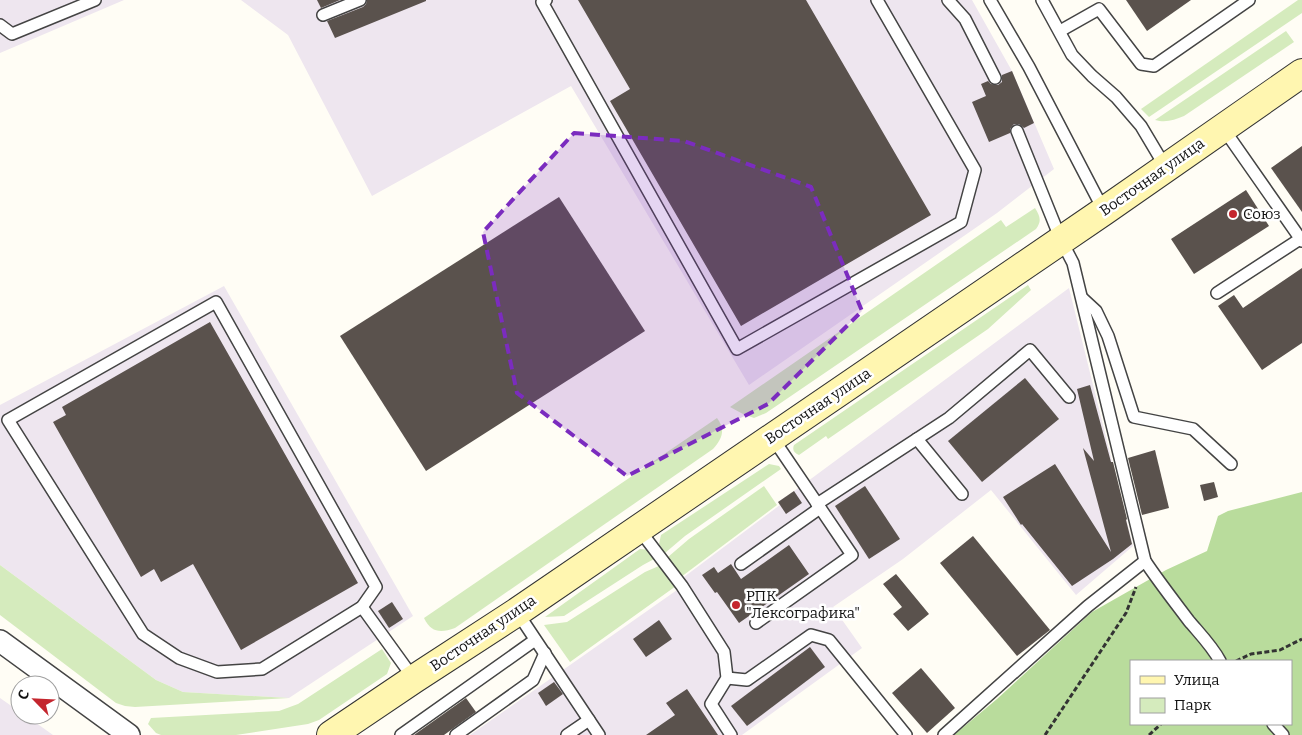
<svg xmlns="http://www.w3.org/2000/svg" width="1302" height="735" viewBox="0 0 1302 735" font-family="Bitter,serif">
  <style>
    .industrial { fill: #eee6ef }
    .green { fill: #d5ebbd }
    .forest { fill: #b9dc9c; fill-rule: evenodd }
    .building { fill: #5a524d }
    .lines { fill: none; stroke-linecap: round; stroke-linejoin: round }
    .lane-casing { stroke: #444; stroke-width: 14 }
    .street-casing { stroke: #444; stroke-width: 24 }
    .secondary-casing { stroke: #333; stroke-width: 30 }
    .path { stroke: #333; stroke-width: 3; stroke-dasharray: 5 2.5; stroke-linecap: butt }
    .lane { stroke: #fff; stroke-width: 11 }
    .street { stroke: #fff; stroke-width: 21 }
    .secondary { stroke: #fff6b0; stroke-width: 28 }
    .marked { fill: #7b2cbf; fill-opacity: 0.2; stroke: #7b2cbf; stroke-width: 4; stroke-dasharray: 10 6; stroke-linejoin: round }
    .poi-dot { fill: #c4262e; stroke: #fff; stroke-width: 2 }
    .labels { text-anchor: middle; stroke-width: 5; stroke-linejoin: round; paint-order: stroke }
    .street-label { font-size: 15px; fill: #111; stroke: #fff }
    .poi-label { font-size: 15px; fill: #111; stroke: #fff; text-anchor: start }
  </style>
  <rect width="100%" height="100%" fill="#fffdf5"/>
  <g class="industrial">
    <polygon points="0,0 124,0 0,53"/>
    <polygon points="241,0 972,0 1012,71 1054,169 997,213 749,385 571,86 372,196 288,35"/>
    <polygon points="224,286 413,616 289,698 183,692 156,680 0,565 0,405"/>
    <polygon points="1069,288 1133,546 1076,595 991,490 903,559 833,607 862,648 742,735 470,735 687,583 684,577 780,505 778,502 804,484"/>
    <polygon points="0,698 20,712 20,715 25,715 53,735 0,735"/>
  </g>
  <g class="green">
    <polygon points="1298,0 1302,0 1302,13 1149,117 1141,109"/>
    <path d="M1286,31L1294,42L1184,116C1174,120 1166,123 1155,120Z"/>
    <path d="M1035,208C1040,216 1042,221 1036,229L766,413L754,418L743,414L730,407L1001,220L1006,227Z"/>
    <path d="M1028,285L1031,290L988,329L828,439L826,436L799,455C794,453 792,450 794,445Z"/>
    <path d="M717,418C726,430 722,439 713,449L455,628C441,633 431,633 424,618Z"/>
    <polygon points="769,464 779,466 781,469 685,536 665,553 659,544 661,535"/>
    <polygon points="764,486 777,505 681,577 668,557 689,539"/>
    <polygon points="640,549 651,550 656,558 643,565 564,616 545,617"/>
    <polygon points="0,565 156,680 183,692 289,698 135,707 125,706 116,703 0,615"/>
    <polygon points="661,565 676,586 570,662 544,625 567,622 645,572"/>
    <polygon points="382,649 391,663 387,674 319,720 308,724 236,735 161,735 156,733 148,724 151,718 279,711 298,704"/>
  </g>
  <path class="forest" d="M1302,492V735H954L997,699L1092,612L1166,570L1207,551L1218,516L1228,511ZM1131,661H1291V724H1131Z"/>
  <g class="building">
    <polygon points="317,0 340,0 321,8"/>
    <polygon points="367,0 426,0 426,1 335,38 327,21 363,7 366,4"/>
    <polygon points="578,0 806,0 931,215 741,326 610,101 630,89"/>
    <polygon points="1126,0 1191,0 1147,31"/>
    <polygon points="1012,71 1034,123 1024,128 1019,124 1014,124 1010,129 1010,133 989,142 972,102 986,96 981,84 988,81 991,84 998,85 1002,82 1002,75"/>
    <polygon points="1302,146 1302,212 1271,168"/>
    <polygon points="1246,190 1269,226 1194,274 1171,239"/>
    <polygon points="559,197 645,331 426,471 340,336"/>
    <polygon points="1302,268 1302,343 1262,370 1218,306 1234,295 1243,308"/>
    <polygon points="210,322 358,583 241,650 193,564 161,582 154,569 141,577 53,422 66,415 62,407"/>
    <polygon points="1025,378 1059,419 982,482 948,441"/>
    <polygon points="1090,385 1111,462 1113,462 1127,519 1126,520 1132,544 1113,559 1072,586 1022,524 1021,525 1003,497 1055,464 1111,552 1083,448 1094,461 1077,389"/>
    <polygon points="1155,450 1169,508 1142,515 1128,458"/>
    <polygon points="1214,482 1218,497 1204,501 1200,485"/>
    <polygon points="865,486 900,539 869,559 835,506"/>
    <polygon points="794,491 802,503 786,514 778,502"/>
    <polygon points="973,536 1050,630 1017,656 940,563"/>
    <polygon points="789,545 809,574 739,623 717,592 715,593 702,575 714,567 718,573 731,564 741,579"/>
    <polygon points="896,574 929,614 908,631 893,614 902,607 883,584"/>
    <polygon points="392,602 403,619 389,628 378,611"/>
    <polygon points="659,620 672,639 646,657 633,639"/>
    <polygon points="810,647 825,667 747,726 731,706"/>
    <polygon points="921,668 955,708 927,733 892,693"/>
    <polygon points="554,682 563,694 546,706 538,693"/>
    <polygon points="687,689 718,735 646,735 675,715 666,703"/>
    <polygon points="466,698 476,712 444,735 414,735"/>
  </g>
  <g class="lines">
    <g class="lane-casing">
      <g id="lane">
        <polyline points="546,0 542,2 737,349 961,222 975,170 877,0"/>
        <polyline points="948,0 965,19 995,78"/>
        <polyline points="990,0 1029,67 1104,211"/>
        <polyline points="1042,0 1072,55 1092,76 1116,97 1141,126 1166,168"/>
        <polyline points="323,15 360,0"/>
        <polyline points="0,25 12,34 95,0"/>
        <polyline points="1060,31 1099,9 1141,64 1154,66 1249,0"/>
        <polyline points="1223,128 1302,241"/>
        <path d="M1017,131L1061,240L1073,263L1145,561C1159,582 1174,601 1189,621C1200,634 1212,646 1220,661"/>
        <polyline points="1217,293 1300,239"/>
        <polyline points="1083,299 1096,311 1108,336 1134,417 1193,429 1231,464"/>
        <polygon points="216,302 376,587 362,607 262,669 217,672 179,658 143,634 8,420"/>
        <polyline points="917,439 962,494"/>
        <polyline points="817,504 949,418 1030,350 1069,397"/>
        <polyline points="638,528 682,586 724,652 727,678 711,704 731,735"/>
        <polyline points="741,564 820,508"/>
        <polyline points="362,607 414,679"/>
        <polyline points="517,612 599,735"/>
        <polyline points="756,623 852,555 772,437"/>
        <polyline points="727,678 747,680 811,635 829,640 906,735"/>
        <polyline points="1273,724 1283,735"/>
        <polyline points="401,735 535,640"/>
        <polyline points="456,735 533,680 545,653"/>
        <polyline points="567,735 589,720"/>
        <polyline points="944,735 1088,606 1145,561"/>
      </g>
    </g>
    <g class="street-casing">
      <polyline id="street" points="0,641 129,735"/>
    </g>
    <g class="secondary-casing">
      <polyline id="secondary" points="331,735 414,679 517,612 1104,211 1302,73"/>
    </g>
    <g class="path">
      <polyline points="1236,661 1251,654 1280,650 1302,639"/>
      <polyline points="1045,735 1126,613 1136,587"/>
      <polyline points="1149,735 1161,724"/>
    </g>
    <use href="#lane" class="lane"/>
    <use href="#street" class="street"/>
    <use href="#secondary" class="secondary"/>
  </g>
  <path class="marked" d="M574,133L684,141L811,187L862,311L768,404L627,476L517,393L483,232Z"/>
  <g class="poi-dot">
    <circle cx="1233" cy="214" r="5"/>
    <circle cx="736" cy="605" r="5"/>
  </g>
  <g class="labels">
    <g class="street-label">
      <text transform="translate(1152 177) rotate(-35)" y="5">Восточная улица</text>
      <text transform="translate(818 406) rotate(-34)" y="5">Восточная улица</text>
      <text transform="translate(483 633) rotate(-34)" y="5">Восточная улица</text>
    </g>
    <g class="poi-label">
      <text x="1243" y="219">Союз</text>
      <text x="746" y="601">РПК<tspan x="746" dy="17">"Лексографика"</tspan></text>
    </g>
  </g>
  <rect x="1130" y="660" width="162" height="65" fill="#ffffff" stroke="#a0a0a0"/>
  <rect x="1140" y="676" width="25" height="8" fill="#fff6b0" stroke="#a0a0a0"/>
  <text x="1174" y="685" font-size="15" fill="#111111">Улица</text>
  <rect x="1140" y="698" width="25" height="15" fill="#d5ebbd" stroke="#a0a0a0"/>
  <text x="1174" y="710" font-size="15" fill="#111111">Парк</text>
  <g transform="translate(35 700) rotate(294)"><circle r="24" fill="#ffffff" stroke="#a0a0a0"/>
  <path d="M0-4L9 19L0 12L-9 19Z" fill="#c4262e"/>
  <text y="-8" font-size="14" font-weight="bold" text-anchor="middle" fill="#111111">С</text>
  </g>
</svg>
